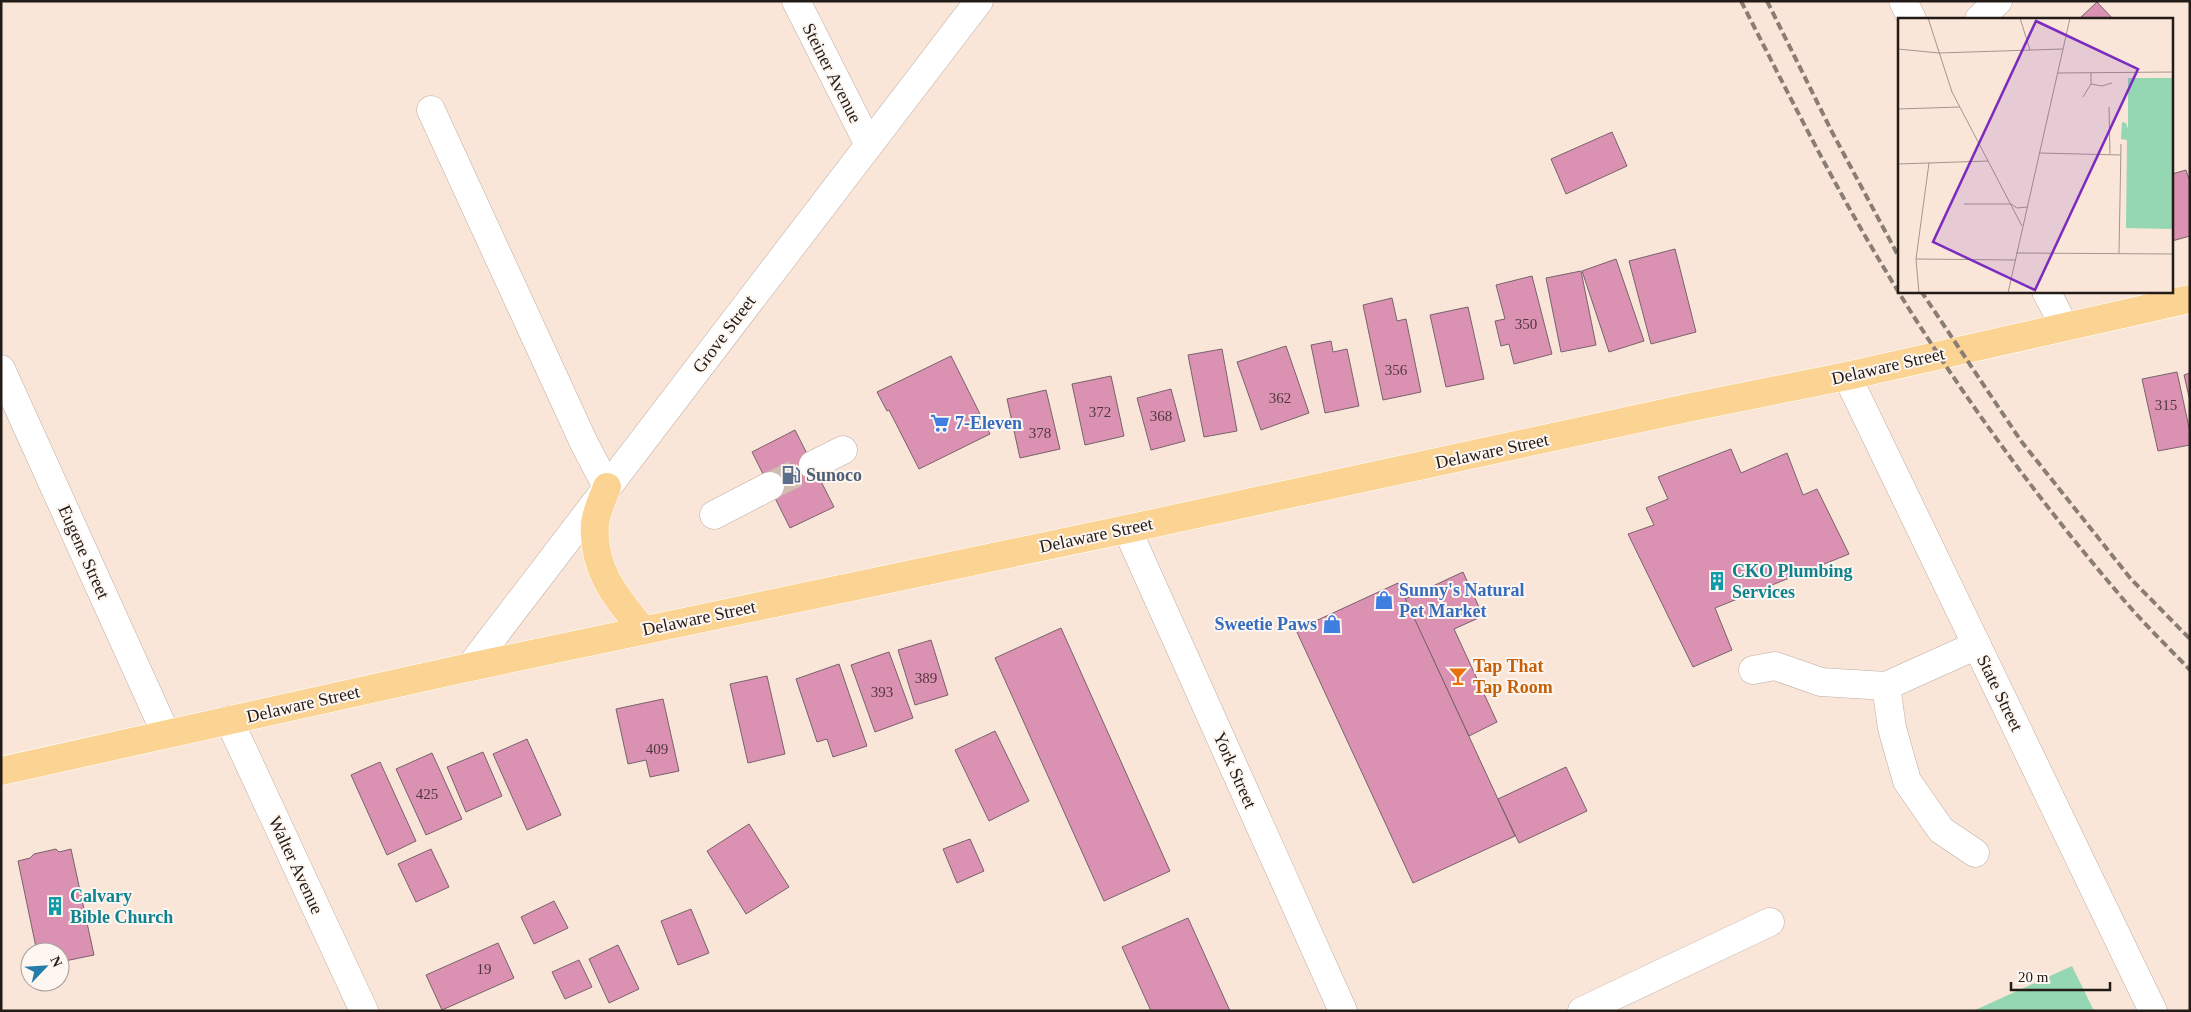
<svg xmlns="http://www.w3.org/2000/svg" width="2191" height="1012" viewBox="0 0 2191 1012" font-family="Georgia,serif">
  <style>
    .green { fill: #94d7b2 }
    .building { fill: #db91b1; stroke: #77636b }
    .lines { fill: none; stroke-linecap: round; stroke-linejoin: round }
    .minor-tunnel { stroke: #cfbdb2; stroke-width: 28; stroke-dasharray: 28 14; stroke-linecap: butt }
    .minor-casing { stroke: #bfaca0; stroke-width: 29 }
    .major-casing { stroke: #fff; stroke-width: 29 }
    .minor { stroke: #fff; stroke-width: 28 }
    .major { stroke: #fbd392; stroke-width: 28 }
    .rail { stroke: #8a7d74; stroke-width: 4; stroke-dasharray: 8 4; stroke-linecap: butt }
    .labels { text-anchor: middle; stroke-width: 4; stroke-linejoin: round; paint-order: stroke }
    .number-label { font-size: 15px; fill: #51383e }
    .street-label { font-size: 18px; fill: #231b17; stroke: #fef6f1 }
    .shop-label { font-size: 18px; font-weight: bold; fill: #366cbe; stroke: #fef6f1; text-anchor: start }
    .service-label { font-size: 18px; font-weight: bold; fill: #4e5e75; stroke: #fef6f1; text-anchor: start }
    .culture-label { font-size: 18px; font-weight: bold; fill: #0d838f; stroke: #fef6f1; text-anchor: start }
    .food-label { font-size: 18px; font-weight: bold; fill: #c56008; stroke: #fef6f1; text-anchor: start }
    .inset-road { fill: none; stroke: #a4958b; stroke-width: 1 }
    .view { fill: #7b2cbf; fill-opacity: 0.15; stroke: #7b2cbf; stroke-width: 2.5 }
    .inset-edge { fill: none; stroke: #231b17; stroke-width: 2.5 }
  </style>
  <rect width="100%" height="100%" fill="#fae6d9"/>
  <polygon class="green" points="2072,966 2094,1011 1973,1011"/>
  <g class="building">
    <polygon points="2097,2 2113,19 2079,19"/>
    <polygon points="1612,132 1627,166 1566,194 1551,159"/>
    <polygon points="2186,170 2190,182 2190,236 2172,241 2172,174"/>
    <polygon points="1675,249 1696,332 1651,344 1629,261"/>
    <polygon points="1616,259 1644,341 1609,352 1582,271"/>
    <polygon points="1581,271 1596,345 1561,352 1546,278"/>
    <polygon points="1532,276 1552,354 1514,364 1509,344 1501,346 1495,321 1505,319 1496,285"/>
    <polygon points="1392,298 1397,321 1406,319 1421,392 1383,400 1363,305"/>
    <polygon points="1468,307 1484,379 1446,387 1430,315"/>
    <polygon points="1331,341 1333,352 1347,349 1359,406 1325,413 1311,345"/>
    <polygon points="1286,346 1309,413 1261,430 1237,362"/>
    <polygon points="1222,349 1237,431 1204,437 1188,355"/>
    <polygon points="951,356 990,434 919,469 889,410 887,411 877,392"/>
    <polygon points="2177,372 2190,432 2190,445 2158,451 2142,379"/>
    <polygon points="2190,373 2190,401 2184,375"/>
    <polygon points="1111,376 1124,436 1085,445 1072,384"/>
    <polygon points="1171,389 1185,441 1151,450 1137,398"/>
    <polygon points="1046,390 1060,449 1020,458 1007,399"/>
    <polygon points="795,430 834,507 790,528 752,452"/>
    <polygon points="1731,449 1741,473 1787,453 1803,495 1817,489 1849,554 1715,608 1732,650 1693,667 1628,534 1654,525 1646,508 1668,499 1658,477"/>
    <polygon points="1463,572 1483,616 1454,629 1497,722 1469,736 1405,599"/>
    <polygon points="1398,583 1515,836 1413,883 1296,630"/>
    <polygon points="1061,628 1170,871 1104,901 995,658"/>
    <polygon points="931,640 948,695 915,705 898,650"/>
    <polygon points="889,652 913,718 875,732 851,665"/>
    <polygon points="839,664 867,746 833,757 827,739 817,742 796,679"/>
    <polygon points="767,676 785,754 748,763 730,684"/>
    <polygon points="663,699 679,771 650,777 646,760 628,764 616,709"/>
    <polygon points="995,731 1029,801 989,821 955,750"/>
    <polygon points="527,739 561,815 527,830 493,754"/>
    <polygon points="483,752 502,796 466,812 447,767"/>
    <polygon points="432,753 462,819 426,835 396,769"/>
    <polygon points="380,762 416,841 387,855 351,775"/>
    <polygon points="1566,767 1587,811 1519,843 1498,799"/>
    <polygon points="749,824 789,887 746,914 707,851"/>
    <polygon points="970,839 984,871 957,883 943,849"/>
    <polygon points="56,849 59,852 71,849 94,955 60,962 60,952 37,952 18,861 30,858 34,854"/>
    <polygon points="431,849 449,887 416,902 398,864"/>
    <polygon points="554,901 568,928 534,944 521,917"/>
    <polygon points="691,909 709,953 678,965 661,921"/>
    <polygon points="1188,918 1230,1011 1151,1011 1122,947"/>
    <polygon points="498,943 514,978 442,1010 426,975"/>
    <polygon points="618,945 639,989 609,1003 589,959"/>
    <polygon points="579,960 592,987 565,999 552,972"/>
  </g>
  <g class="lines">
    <polyline class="minor-tunnel" points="770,486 813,465"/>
    <g class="minor-casing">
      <g id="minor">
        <polyline points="796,1 869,145"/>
        <polyline points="1903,1 1912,19"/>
        <polyline points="1979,19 1998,1"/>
        <polyline points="431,110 584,443 607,487"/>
        <polyline points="2046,291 2064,326"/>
        <polyline points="1,369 166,734"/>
        <polyline points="1847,376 2153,1011"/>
        <polyline points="813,465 843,450"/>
        <polyline points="714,515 770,486"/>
        <polyline points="1127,529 1343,1011"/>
        <polyline points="470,667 979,1"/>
        <polyline points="1753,670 1775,666 1821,682 1886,686 1977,645"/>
        <polyline points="1886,686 1892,728 1907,781 1941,830 1975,853"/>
        <polyline points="229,720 364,1011"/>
        <polyline points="1582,1011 1770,922"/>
      </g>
    </g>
    <g class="major-casing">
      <g id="major">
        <path d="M607,487C603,498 596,512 595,524C592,570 616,597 643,630"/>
        <polyline points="1,771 470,667 1127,529 1692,407 1847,376 2190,299"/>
      </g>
    </g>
    <use href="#minor" class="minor"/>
    <use href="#major" class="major"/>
    <g class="rail">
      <path d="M1741,1C1786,89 1830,178 1881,263C1950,379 2030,490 2118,593C2140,620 2166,645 2190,670"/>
      <polyline points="1767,1 1832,132 1900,259"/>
      <polyline points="1921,291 2021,441 2131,579 2190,639"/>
    </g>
  </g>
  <defs>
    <g id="supermarket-bare" transform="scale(1.5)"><path d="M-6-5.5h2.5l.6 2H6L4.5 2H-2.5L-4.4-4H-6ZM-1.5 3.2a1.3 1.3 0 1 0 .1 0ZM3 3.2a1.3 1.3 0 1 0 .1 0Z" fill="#3f7fe0" stroke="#fef6f1" stroke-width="2.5" paint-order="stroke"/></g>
    <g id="fuel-bare" transform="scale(1.5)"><path d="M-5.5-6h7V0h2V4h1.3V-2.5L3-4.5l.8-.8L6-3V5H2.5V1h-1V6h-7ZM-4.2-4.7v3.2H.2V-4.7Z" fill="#5c6f8a" stroke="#fef6f1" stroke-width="2.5" paint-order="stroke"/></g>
    <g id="building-bare" transform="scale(1.5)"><path d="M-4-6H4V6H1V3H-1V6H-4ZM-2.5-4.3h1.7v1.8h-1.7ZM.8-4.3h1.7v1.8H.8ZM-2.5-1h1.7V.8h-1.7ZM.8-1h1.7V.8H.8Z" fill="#0f9aa8" stroke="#fef6f1" stroke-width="2.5" paint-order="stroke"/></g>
    <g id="shop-bare" transform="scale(1.5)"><path d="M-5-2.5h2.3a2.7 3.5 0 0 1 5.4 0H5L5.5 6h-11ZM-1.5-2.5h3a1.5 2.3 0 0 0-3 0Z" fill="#3f7fe0" stroke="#fef6f1" stroke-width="2.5" paint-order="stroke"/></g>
    <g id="bar-bare" transform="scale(1.5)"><path d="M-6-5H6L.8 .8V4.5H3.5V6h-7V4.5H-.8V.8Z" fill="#e8710a" stroke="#fef6f1" stroke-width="2.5" paint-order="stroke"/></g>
  </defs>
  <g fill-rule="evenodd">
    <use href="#supermarket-bare" x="940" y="423"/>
    <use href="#fuel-bare" x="791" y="475"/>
    <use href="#building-bare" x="1717" y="581"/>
    <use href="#shop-bare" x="1384" y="600"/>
    <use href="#shop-bare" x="1332" y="624"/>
    <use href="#bar-bare" x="1458" y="676"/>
    <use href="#building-bare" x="55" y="906"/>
  </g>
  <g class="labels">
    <g class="number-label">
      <text x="1526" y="329">350</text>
      <text x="1396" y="375">356</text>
      <text x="1280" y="403">362</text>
      <text x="2166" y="410">315</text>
      <text x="1100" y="417">372</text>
      <text x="1161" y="421">368</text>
      <text x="1040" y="438">378</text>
      <text x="926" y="683">389</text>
      <text x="882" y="697">393</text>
      <text x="657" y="754">409</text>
      <text x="427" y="799">425</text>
      <text x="484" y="974">19</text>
    </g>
    <g class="street-label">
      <text transform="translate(832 73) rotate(63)" y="6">Steiner Avenue</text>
      <text transform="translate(724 334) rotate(-53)" y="6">Grove Street</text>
      <text transform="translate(1888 366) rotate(-13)" y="6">Delaware Street</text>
      <text transform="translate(1492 451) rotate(-12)" y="6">Delaware Street</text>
      <text transform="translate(1096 535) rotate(-12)" y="6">Delaware Street</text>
      <text transform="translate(84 552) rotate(66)" y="6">Eugene Street</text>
      <text transform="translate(699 618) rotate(-12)" y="6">Delaware Street</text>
      <text transform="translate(2000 693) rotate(64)" y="6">State Street</text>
      <text transform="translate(303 704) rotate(-13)" y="6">Delaware Street</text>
      <text transform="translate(1235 770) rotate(66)" y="6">York Street</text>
      <text transform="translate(296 865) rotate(65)" y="6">Walter Avenue</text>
    </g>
    <g class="shop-label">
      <text x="955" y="429">7-Eleven</text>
      <text x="1399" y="596">Sunny's Natural<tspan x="1399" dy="21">Pet Market</tspan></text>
      <text x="1317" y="630" text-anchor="end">Sweetie Paws</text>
    </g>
    <g class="service-label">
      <text x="806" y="481">Sunoco</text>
    </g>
    <g class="culture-label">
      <text x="1732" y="577">CKO Plumbing<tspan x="1732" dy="21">Services</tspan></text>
      <text x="70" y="902">Calvary<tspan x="70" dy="21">Bible Church</tspan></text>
    </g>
    <g class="food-label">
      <text x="1473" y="672">Tap That<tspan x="1473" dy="21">Tap Room</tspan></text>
    </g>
  </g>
  <g transform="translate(1898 18)">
    <rect width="275" height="275" fill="#fae6d9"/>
    <path d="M230,60H275V211L228,210L229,122L223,121L224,104L228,105L230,111Z" fill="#94d7b2"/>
    <path class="inset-road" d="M30,0L54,74L124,208M122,0L132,32M0,31L41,35L165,31M160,55L275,54M193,66L204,68L214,65M185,79L193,66V55M211,89L212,136M0,91L62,89M141,135L223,137M0,146L90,143M66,186H113M113,186L119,190L129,189M118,235L275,236M221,235L223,126M18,241L117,242M21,275L18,241L31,145M110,275L172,0"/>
    <path class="view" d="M138,3L240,51L137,272L35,224Z"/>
    <rect width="275" height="275" class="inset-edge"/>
  </g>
  <rect width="2191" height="1012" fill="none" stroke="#231b17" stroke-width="5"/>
  <g transform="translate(45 967) rotate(65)"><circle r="24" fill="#fef6f1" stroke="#a69e9a"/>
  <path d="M0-4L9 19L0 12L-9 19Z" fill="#257dac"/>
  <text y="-8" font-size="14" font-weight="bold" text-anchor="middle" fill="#231b17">N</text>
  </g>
  <path d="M2011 982v8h99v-8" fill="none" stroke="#231b17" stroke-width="2.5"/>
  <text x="2018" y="982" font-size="15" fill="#231b17" stroke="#fef6f1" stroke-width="4" paint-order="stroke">20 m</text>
</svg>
